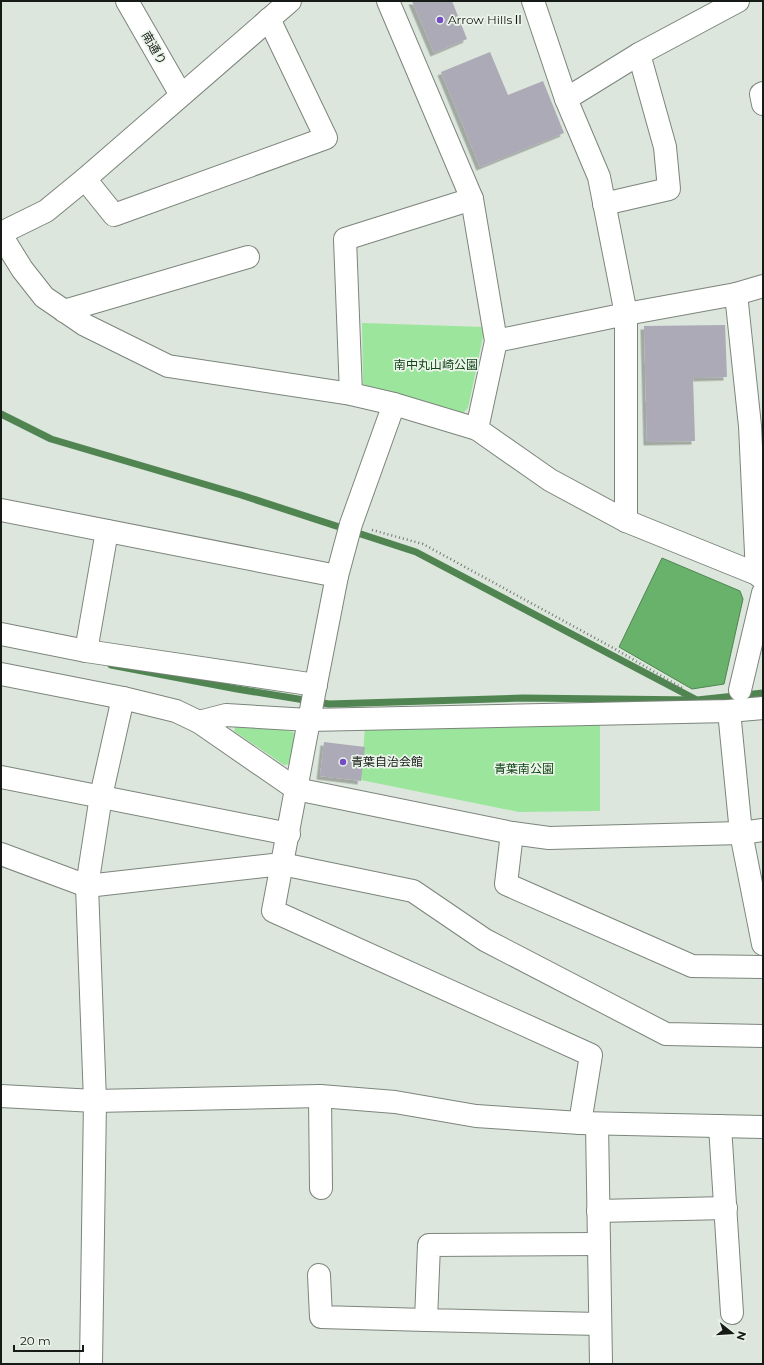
<svg xmlns="http://www.w3.org/2000/svg" width="764" height="1365" viewBox="0 0 764 1365" font-family="Montserrat,'Noto Sans JP',sans-serif">
  <style>
    .green { fill: #9be69c }
    .water { fill: #69b26b; stroke: #508552 }
    .lines { fill: none; stroke-linecap: round; stroke-linejoin: round }
    .stream { stroke: #508552; stroke-width: 7 }
    .building { fill: #acaab6; filter: url(#shadow) }
    .minor-casing { stroke: #7c857c; stroke-width: 24 }
    .path { stroke: #707770; stroke-width: 2.5; stroke-dasharray: 1 3; stroke-linecap: butt }
    .minor { stroke: #fff; stroke-width: 22 }
    .poi-dot { fill: #764bc3; stroke: #eaf4e9; stroke-width: 1.5 }
    .labels { text-anchor: middle; stroke-width: 3.5; stroke-linejoin: round; paint-order: stroke }
    .poi-label { font-size: 12px; fill: #171b17; stroke: #eaf4e9; text-anchor: start }
    .street-label { font-size: 12px; fill: #171b17; stroke: #eaf4e9 }
    .park-label { font-size: 12px; fill: #124617; stroke: #eaf4e9 }
  </style>
  <defs>
    <filter id="shadow"><feDropShadow dx="-3.5" dy="3.5" stdDeviation="0" flood-color="#0004"/></filter>
  </defs>
  <rect width="100%" height="100%" fill="#dce6dc"/>
  <g class="green">
    <polygon points="362,323 485,327 468,408 463,413 367,389 363,383"/>
    <polygon points="237,721 293,732 301,740 295,763 284,765 234,731"/>
    <polygon points="600,725 600,811 519,812 361,780 365,726"/>
  </g>
  <polygon class="water" points="662,558 740,591 743,599 724,684 692,689 619,647"/>
  <g class="lines">
    <g class="stream">
      <polyline points="1,414 51,439 241,495 416,552 695,699"/>
      <polyline points="111,665 237,689 329,704 523,698 697,700 763,693"/>
    </g>
  </g>
  <g class="building">
    <polygon points="412,1 452,1 467,39 434,53"/>
    <polygon points="490,52 508,95 543,81 564,133 480,167 441,72"/>
    <polygon points="725,325 727,377 693,378 695,441 647,442 644,326"/>
    <polygon points="324,742 365,747 361,781 320,776"/>
  </g>
  <g class="lines">
    <g class="minor-casing">
      <g id="minor">
        <polyline points="127,1 181,95"/>
        <polyline points="388,1 472,199 496,341 477,429"/>
        <polyline points="533,1 566,99 599,177 626,314 626,521"/>
        <polyline points="763,93 761,94 763,104"/>
        <polyline points="566,99 639,54 738,1"/>
        <polyline points="85,179 114,215 326,138 269,19"/>
        <polyline points="604,204 669,189 665,147 639,54"/>
        <polyline points="1,233 46,211 85,179 290,1"/>
        <polyline points="1,235 22,269 44,297 85,325 168,366 351,394 394,404 477,429 550,480 626,521 757,574 763,579"/>
        <polyline points="736,294 763,286"/>
        <polyline points="64,311 248,257"/>
        <polyline points="496,341 626,314 736,294 750,426 757,574"/>
        <polyline points="351,394 345,239 472,199"/>
        <polyline points="394,404 351,524 337,576 314,694 273,911 591,1055 580,1123"/>
        <polyline points="1,510 337,576"/>
        <polyline points="1,634 86,651 316,685"/>
        <polyline points="86,651 107,531"/>
        <polyline points="1,674 123,698 176,711 199,722 296,789 512,833 549,838 741,833 763,830"/>
        <polyline points="740,690 763,593"/>
        <polyline points="729,711 741,833 763,944"/>
        <polyline points="199,722 226,715 309,720 729,711 763,708"/>
        <polyline points="1,777 289,834"/>
        <polyline points="512,833 506,884 692,966 763,967"/>
        <polyline points="1,854 87,886 282,864 413,891 485,940 666,1034 763,1036"/>
        <polyline points="1,1096 95,1101 320,1096 395,1102 476,1116 580,1123 763,1127"/>
        <polyline points="320,1096 321,1188"/>
        <polyline points="597,1124 601,1364"/>
        <polyline points="720,1126 732,1313"/>
        <polyline points="598,1211 726,1208"/>
        <polyline points="599,1244 429,1245 426,1320 600,1324"/>
        <polyline points="319,1275 321,1317 426,1320"/>
        <polyline points="91,1364 95,1101 87,886 101,796 123,698"/>
      </g>
    </g>
    <polyline class="path" points="372,530 423,544 615,649 682,688"/>
    <use href="#minor" class="minor"/>
  </g>
  <g class="poi-dot">
    <circle cx="440" cy="20" r="4"/>
    <circle cx="343" cy="762" r="4"/>
  </g>
  <g class="labels">
    <g class="poi-label">
      <text x="448" y="24">Arrow HillsⅡ</text>
      <text x="351" y="766">青葉自治会館</text>
    </g>
    <g class="street-label">
      <text transform="translate(154 48) rotate(60)" y="4">南通り</text>
    </g>
    <g class="park-label">
      <text x="436" y="369">南中丸山崎公園</text>
      <text x="524" y="773">青葉南公園</text>
    </g>
  </g>
  <rect width="764" height="1365" fill="none" stroke="#171b17" stroke-width="4"/>
  <g transform="translate(732 1333) rotate(107)" stroke="#eaf4e9" stroke-width="3" paint-order="stroke">
  <path d="M0-3L7 15L0 10L-7 15Z" fill="#171b17"/>
  <text y="-6" font-size="11" font-weight="bold" text-anchor="middle" fill="#171b17">N</text>
  </g>
  <path d="M14 1345v6h69v-6" fill="none" stroke="#171b17" stroke-width="2"/>
  <text x="20" y="1345" font-size="12" fill="#171b17" stroke="#eaf4e9" stroke-width="3" paint-order="stroke">20 m</text>
</svg>
